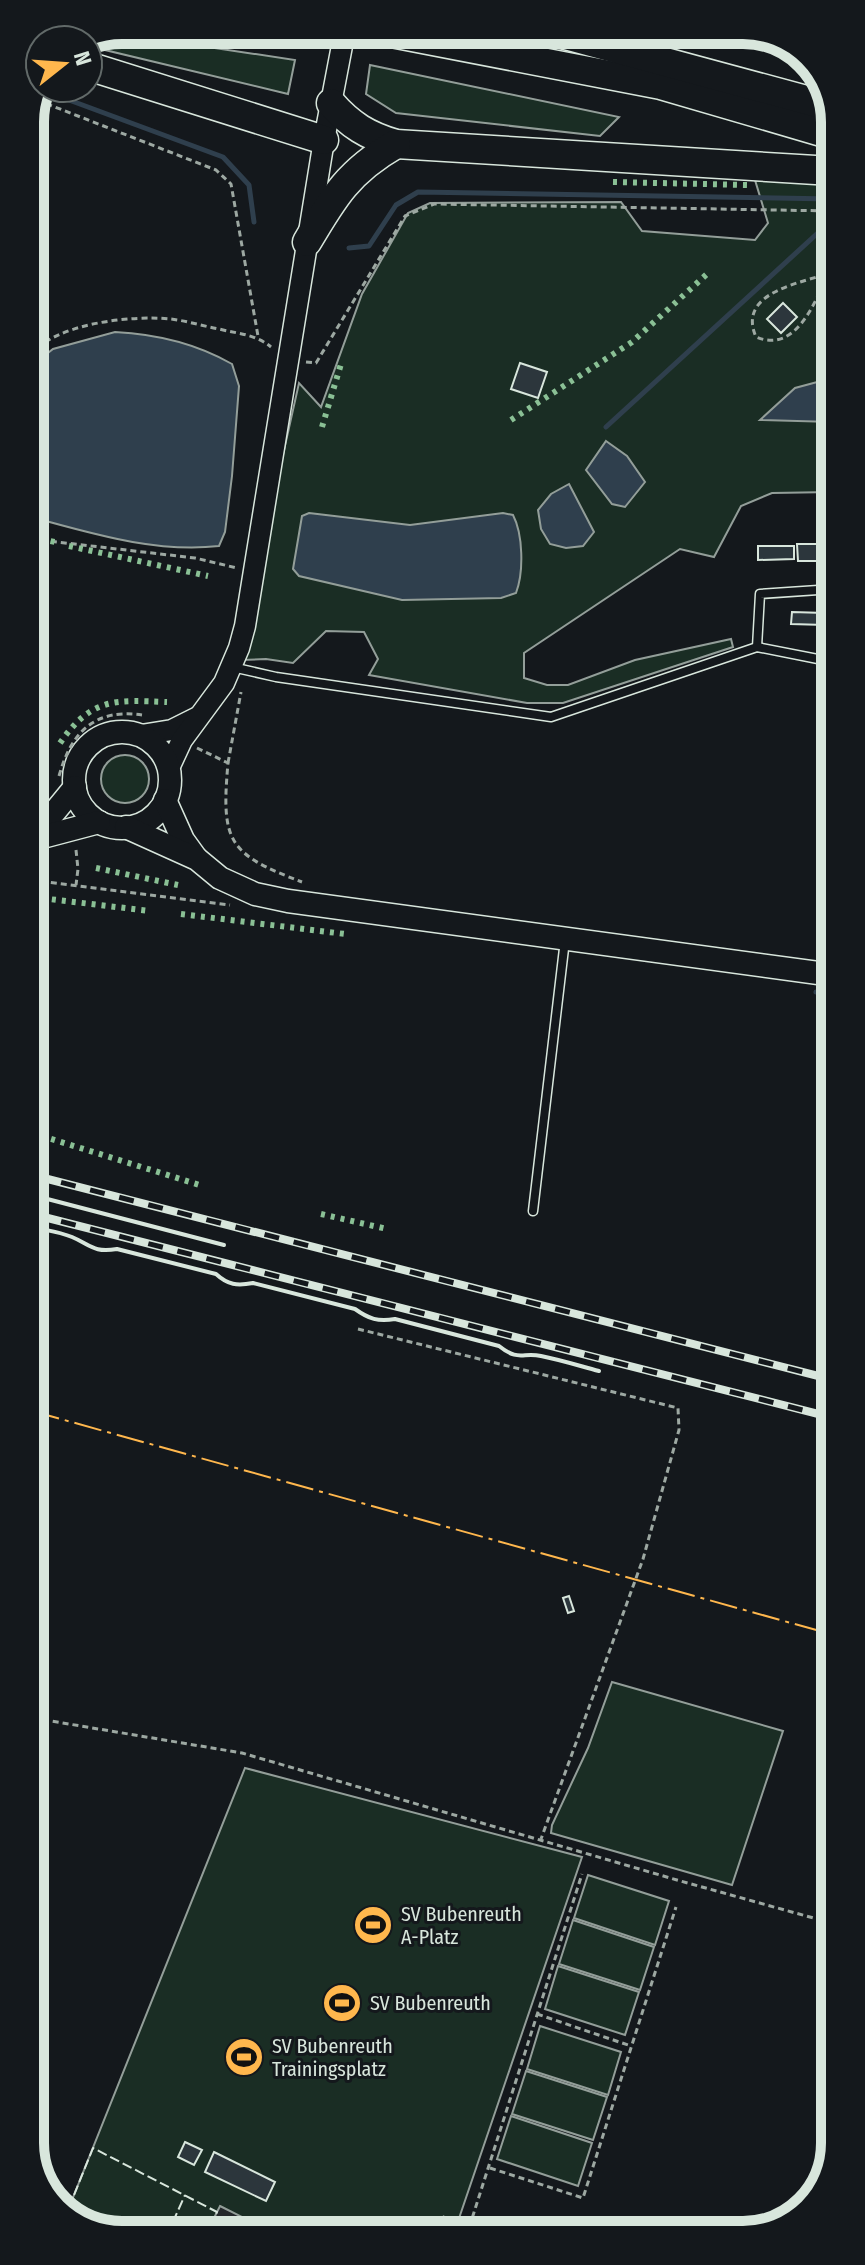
<svg xmlns="http://www.w3.org/2000/svg" width="865" height="2265" viewBox="0 0 865 2265" font-family="'Fira Sans Condensed',sans-serif">
  <style>
    .green { fill: #1a2d24; stroke: #939e99; stroke-width: 2 }
    .parking { fill: #24282b; stroke: #939e99; stroke-width: 2 }
    .water { fill: #2f3f4d; stroke: #939e99; stroke-width: 2 }
    .lines { fill: none; stroke-linecap: round; stroke-linejoin: round }
    .stream { stroke: #2f3f4d; stroke-width: 5 }
    .building { fill: #2c363c; stroke: #d8e6dc; stroke-width: 2 }
    .service-casing { stroke: #d8e6dc; stroke-width: 11 }
    .tertiary-casing { stroke: #d8e6dc; stroke-width: 23 }
    .secondary-casing { stroke: #d8e6dc; stroke-width: 25 }
    .motorway-casing { stroke: #d8e6dc; stroke-width: 31 }
    .path { stroke: #9da8a2; stroke-width: 3; stroke-dasharray: 6 4; stroke-linecap: butt }
    .service { stroke: #14181c; stroke-width: 8 }
    .tertiary { stroke: #14181c; stroke-width: 20 }
    .secondary { stroke: #14181c; stroke-width: 22 }
    .motorway { stroke: #14181c; stroke-width: 28 }
    .rail-casing { stroke: #d8e6dc; stroke-width: 8 }
    .rail { stroke: #14181c; stroke-width: 5; stroke-dasharray: 15; stroke-linecap: butt }
    .hedge { stroke: #8ac095; stroke-width: 6; stroke-dasharray: 4 6; stroke-linecap: butt }
    .fence { stroke: #d8e6dc; stroke-width: 2; stroke-dasharray: 10 4; stroke-linecap: butt }
    .wall { stroke: #d8e6dc; stroke-width: 4 }
    .power { stroke: #ffb74d; stroke-width: 2; stroke-dasharray: 28 6 4 6; stroke-linecap: butt }
    .labels { text-anchor: middle; stroke-width: 6; stroke-linejoin: round; paint-order: stroke }
    .poi-label { font-size: 20px; fill: #d8e6dc; stroke: #14181c; text-anchor: start }
    .rim { fill: none; stroke: #d8e6dc; stroke-width: 10 }
  </style>
  <rect width="100%" height="100%" fill="#14181c"/>
  <g class="green">
    <polygon points="115,33 295,60 288,94 105,50"/>
    <polygon points="370,65 619,117 600,136 396,113 366,94"/>
    <polygon points="755,180 832,183 832,492 772,493 741,506 714,557 680,549 524,653 524,678 547,685 568,685 635,660 731,639 733,647 563,703 527,703 369,675 378,659 364,632 326,631 293,663 266,659 241,660 255,580 299,383 321,407 362,294 408,213 430,203 621,202 642,231 755,240 768,223"/>
    <circle cx="125" cy="779" r="24"/>
    <polygon points="612,1682 783,1731 732,1885 551,1833 552,1825 588,1748"/>
    <polygon points="245,1768 582,1857 454,2233 121,2235 70,2205"/>
    <polygon points="588,1875 669,1901 655,1945 574,1918"/>
    <polygon points="573,1920 654,1947 640,1990 559,1964"/>
    <polygon points="558,1966 639,1992 625,2035 545,2009"/>
    <polygon points="540,2026 621,2052 608,2095 527,2069"/>
    <polygon points="526,2071 607,2097 593,2140 512,2114"/>
    <polygon points="511,2116 592,2143 578,2186 497,2159"/>
  </g>
  <polygon class="parking" points="220,2206 276,2234 206,2234"/>
  <g class="water">
    <path d="M115,332C155,334 197,344 232,364L239,386L232,476L225,532L219,546C156,553 94,534 35,518L31,451L38,361L53,349Z"/>
    <polygon points="832,378 832,422 760,420 795,388"/>
    <polygon points="606,441 627,456 645,482 625,507 612,504 586,470"/>
    <polygon points="569,484 594,532 583,546 566,548 550,544 541,529 538,510 551,494"/>
    <path d="M309,513L410,525L503,513L513,515C523,534 524,572 516,593L501,598L402,600L299,576L293,569L302,516Z"/>
  </g>
  <g class="lines">
    <g class="stream">
      <polyline points="42,90 223,157 249,185 254,222"/>
      <polyline points="349,248 369,246 396,205 418,192 832,199"/>
      <polyline points="606,427 832,220"/>
      <polyline points="816,992 833,994"/>
    </g>
  </g>
  <g class="building">
    <polygon points="783,303 797,317 781,333 767,319"/>
    <polygon points="520,363 547,372 538,398 511,389"/>
    <polygon points="797,544 832,544 833,578 820,578 820,561 798,561"/>
    <polygon points="758,546 794,546 794,559 758,560"/>
    <polygon points="792,612 825,613 825,625 791,624"/>
    <polygon points="824,636 833,636 833,657 823,656"/>
    <polygon points="569,1596 574,1611 568,1613 563,1598"/>
    <polygon points="185,2142 202,2150 194,2165 178,2157"/>
    <polygon points="214,2152 275,2182 266,2201 205,2172"/>
  </g>
  <g class="lines">
    <g class="service-casing">
      <g id="service">
        <polyline points="757,647 760,594 833,589"/>
        <polyline points="232,667 276,677 551,717 757,647 833,662"/>
        <polyline points="533,1211 565,940"/>
      </g>
    </g>
    <g class="tertiary-casing">
      <g id="tertiary">
        <polyline points="141,735 172,730 196,718"/>
        <polyline points="169,768 182,740 224,683 239,648 245,626 324,140 345,30"/>
      </g>
    </g>
    <g class="secondary-casing">
      <g id="secondary">
        <circle cx="122" cy="780" r="48"/>
        <polyline points="165,800 183,840 196,858"/>
        <polyline points="126,827 197,859 220,878 255,894 288,901 833,975"/>
        <polyline points="31,834 52,815 75,787"/>
        <polyline points="31,840 99,822"/>
      </g>
    </g>
    <g class="motorway-casing">
      <g id="motorway">
        <polyline points="376,30 661,85 832,135"/>
        <polyline points="547,30 832,107"/>
        <polyline points="88,66 324,140"/>
        <path d="M331,103C350,125 368,136 396,144L832,171"/>
        <path d="M307,242C334,196 349,171 396,144"/>
      </g>
    </g>
    <g class="path">
      <polyline points="37,100 216,170 231,184 258,336"/>
      <path d="M828,274C815,302 796,354 756,337C736,291 804,283 832,272"/>
      <path d="M31,356C53,323 133,315 171,319C187,321 203,326 219,329C239,334 255,334 271,347"/>
      <polyline points="306,362 316,363 405,216 434,204 832,211"/>
      <polyline points="31,539 195,558 237,568"/>
      <path d="M197,748L228,763C221,842 228,854 302,882"/>
      <polyline points="228,763 241,692"/>
      <path d="M59,776C71,733 94,708 142,715"/>
      <polyline points="76,850 78,869 76,885"/>
      <polyline points="31,880 230,905"/>
      <polyline points="358,1329 678,1408 679,1430 643,1559 541,1839"/>
      <polyline points="33,1718 242,1753 677,1880 835,1924"/>
      <polyline points="537,2014 631,2046"/>
      <polyline points="490,2168 583,2198 676,1907"/>
      <polyline points="59,2208 92,2225"/>
      <polyline points="434,2233 441,2216 469,2228 582,1874"/>
    </g>
    <use href="#service" class="service"/>
    <use href="#tertiary" class="tertiary"/>
    <use href="#secondary" class="secondary"/>
    <use href="#motorway" class="motorway"/>
    <g class="rail-casing">
      <g id="rail">
        <polyline points="32,1175 834,1380"/>
        <polyline points="32,1214 834,1418"/>
      </g>
    </g>
    <use href="#rail" class="rail"/>
    <g class="hedge">
      <polyline points="613,182 748,185"/>
      <polyline points="511,420 632,342 707,274"/>
      <polyline points="322,427 341,364"/>
      <polyline points="31,537 55,542"/>
      <polyline points="69,546 208,576"/>
      <path d="M60,743C92,697 115,700 167,702"/>
      <polyline points="96,868 178,885"/>
      <polyline points="32,897 150,911"/>
      <polyline points="181,914 345,934"/>
      <polyline points="32,1133 203,1186"/>
      <polyline points="321,1214 387,1229"/>
    </g>
    <g class="fence">
      <polyline points="121,2235 70,2205 93,2148 217,2212 206,2234"/>
      <polyline points="167,2235 185,2195"/>
    </g>
    <g class="wall">
      <polyline points="32,1195 224,1245"/>
      <path d="M32,1227C45,1230 60,1232 72,1237C91,1245 93,1253 117,1249L216,1274C228,1285 237,1286 253,1283L355,1309C369,1319 378,1322 395,1319L499,1346C519,1362 522,1352 541,1356C561,1360 580,1366 599,1371"/>
    </g>
    <polyline class="power" points="32,1411 834,1635"/>
  </g>
  <defs>
    <g id="stadium-disc" transform="scale(2)"><circle r="9.5" fill="#ffb74d" stroke="#14181c"/><path d="M0-5a6.5 5 0 1 0 0 10a6.5 5 0 1 0 0-10ZM-3.5-1.8h7v3.6h-7Z" fill="#111"/></g>
  </defs>
  <g fill-rule="evenodd">
    <use href="#stadium-disc" x="373" y="1925"/>
    <use href="#stadium-disc" x="342" y="2003"/>
    <use href="#stadium-disc" x="244" y="2057"/>
  </g>
  <g class="labels">
    <g class="poi-label">
      <text x="401" y="1921">SV Bubenreuth<tspan x="401" dy="23">A-Platz</tspan></text>
      <text x="370" y="2010">SV Bubenreuth</text>
      <text x="272" y="2053">SV Bubenreuth<tspan x="272" dy="23">Trainingsplatz</tspan></text>
    </g>
  </g>
  <path d="M0 0H865V2265H0ZM122 44H743A78 78 0 0 1 821 122V2143A78 78 0 0 1 743 2221H122A78 78 0 0 1 44 2143V122A78 78 0 0 1 122 44Z" fill="#14181c" fill-rule="evenodd"/>
  <path class="rim" d="M122 44H743A78 78 0 0 1 821 122V2143A78 78 0 0 1 743 2221H122A78 78 0 0 1 44 2143V122A78 78 0 0 1 122 44Z"/>
  <g transform="translate(64 64) rotate(73)"><circle r="38" fill="#14181c" stroke="#626a69" stroke-width="2"/>
  <path d="M0-6L14 30L0 20L-14 30Z" fill="#ffb74d"/>
  <text y="-12" font-size="22" font-weight="bold" text-anchor="middle" fill="#d8e6dc">N</text>
  </g>
</svg>
